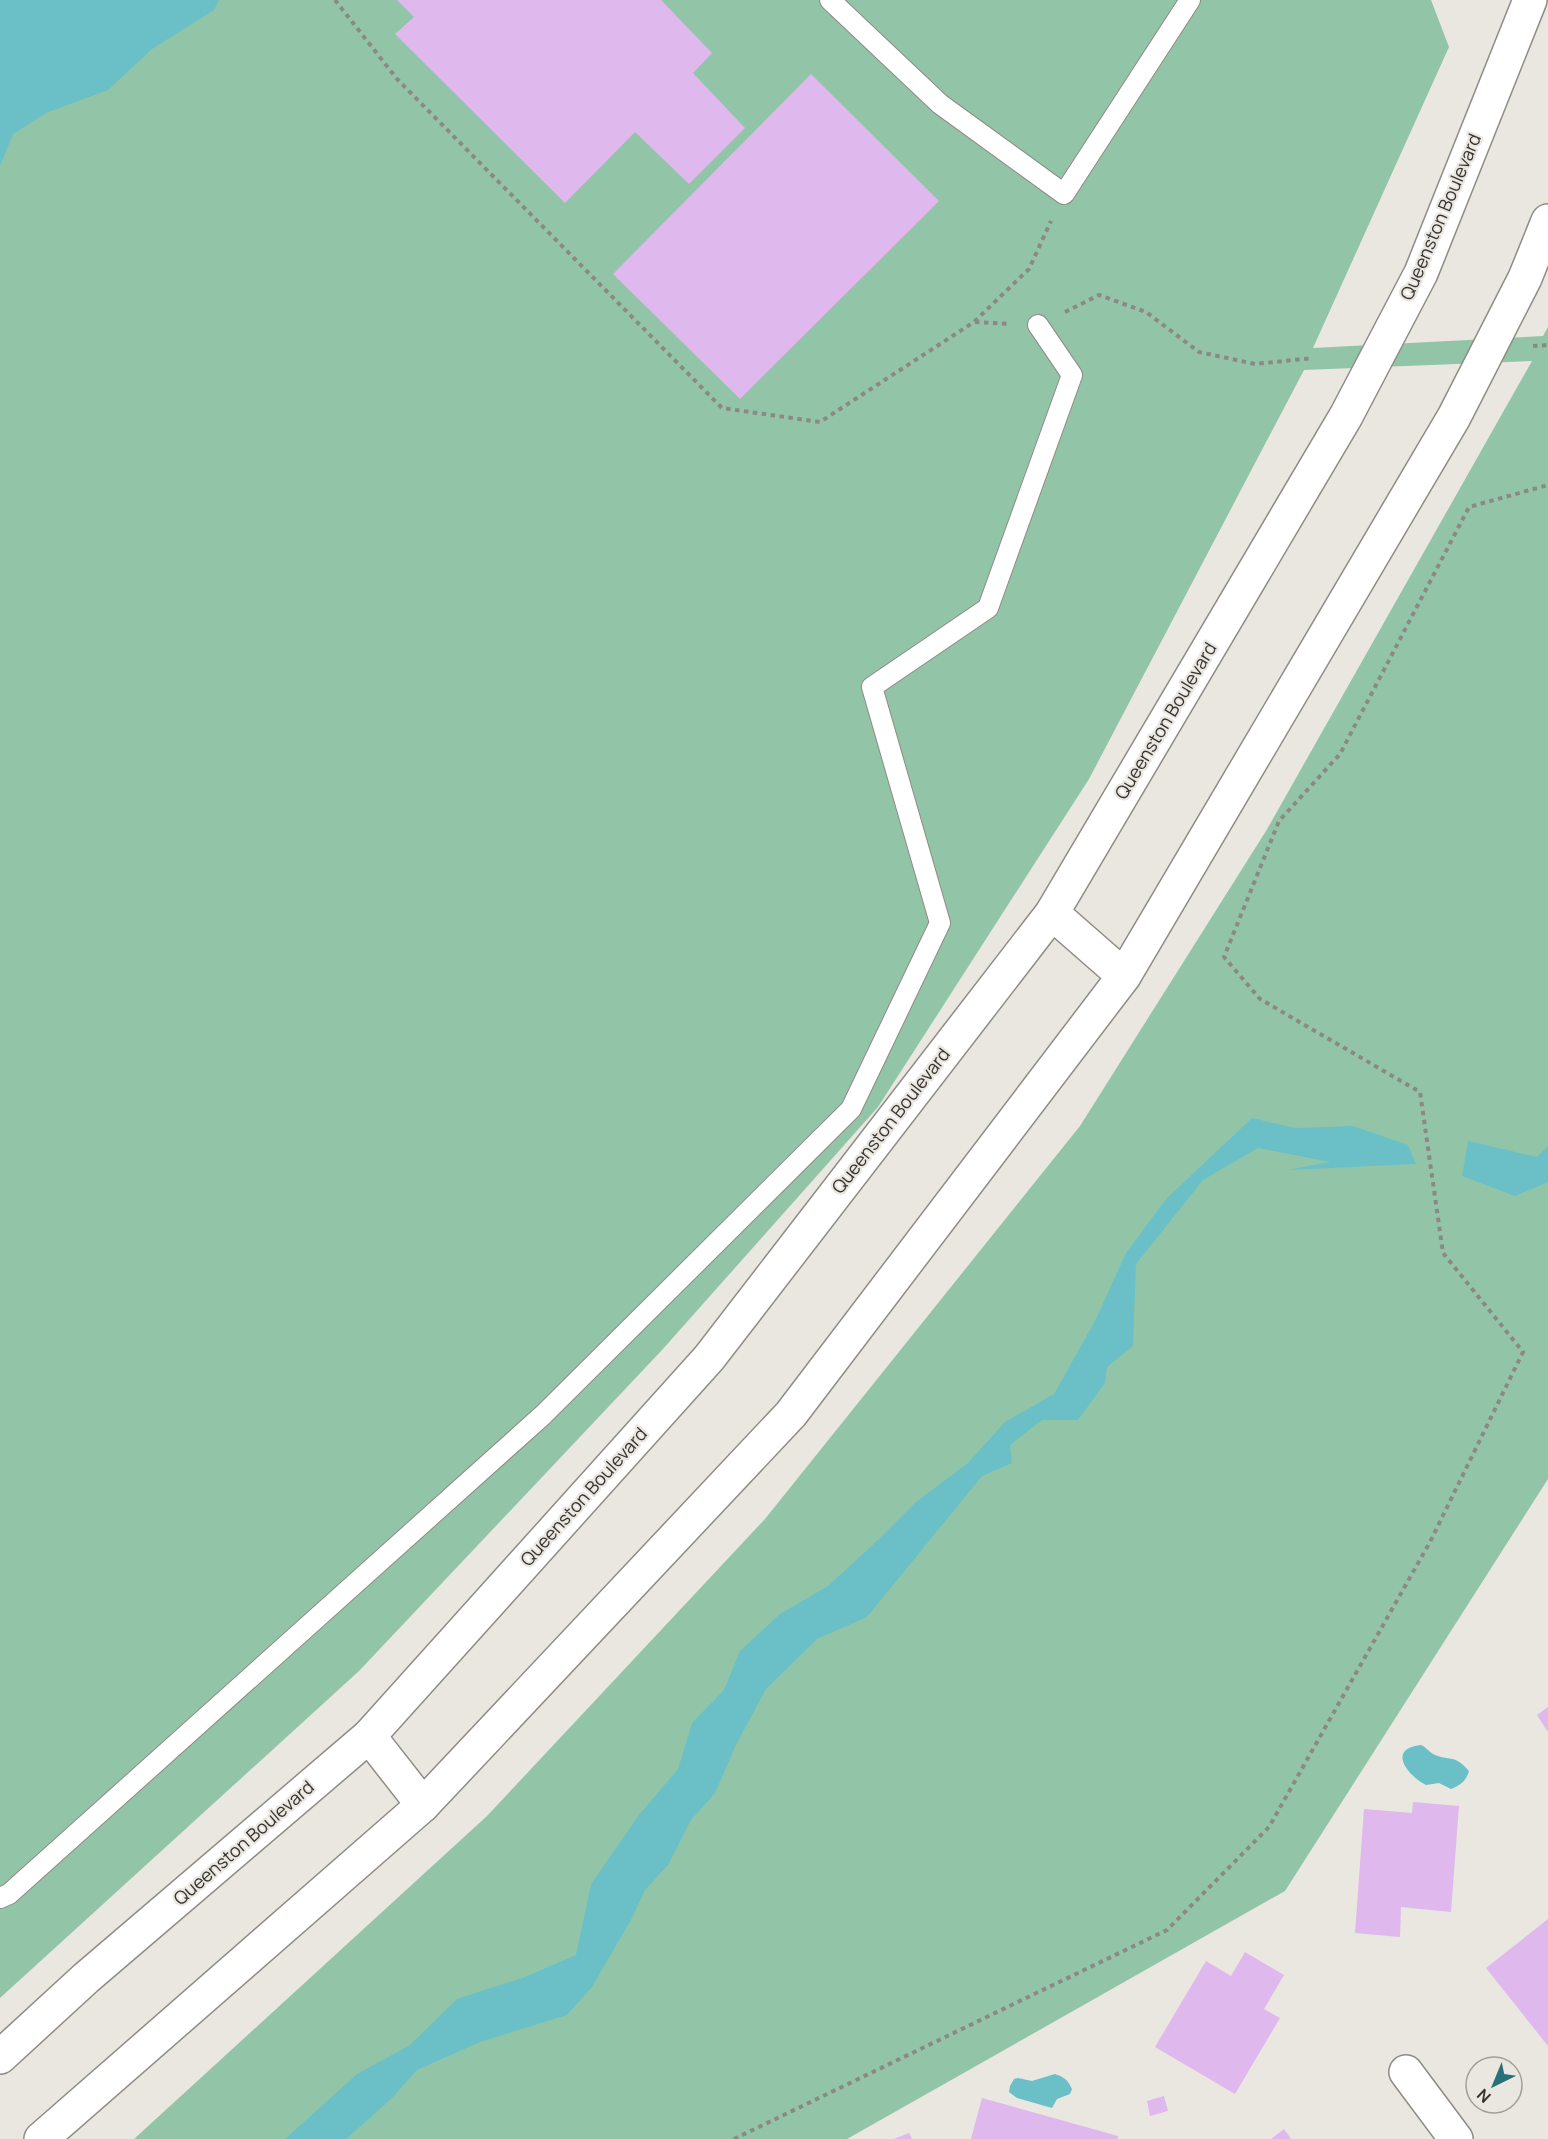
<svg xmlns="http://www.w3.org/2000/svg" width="1548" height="2139" viewBox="0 0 1548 2139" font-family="Manrope,sans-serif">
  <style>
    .green { fill: #92c5a7 }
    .water { fill: #6ac0c6 }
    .building { fill: #dfb8ed }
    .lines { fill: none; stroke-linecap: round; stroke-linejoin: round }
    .lane-casing { stroke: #8f8b85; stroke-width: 22 }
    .street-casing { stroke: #8f8b85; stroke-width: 36 }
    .secondary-casing { stroke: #8f8b85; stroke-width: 36 }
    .path { stroke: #8c8985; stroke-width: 4; stroke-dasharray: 4.5 4.5; stroke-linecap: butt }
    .lane { stroke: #fff; stroke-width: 20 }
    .street { stroke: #fff; stroke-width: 33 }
    .secondary { stroke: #fff; stroke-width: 33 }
    .labels { text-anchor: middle; stroke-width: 4.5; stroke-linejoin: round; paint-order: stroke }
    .street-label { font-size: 18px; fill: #363432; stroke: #eae6e0 }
  </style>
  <rect width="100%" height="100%" fill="#eae6e0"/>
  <polygon class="green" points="0,0 1431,0 1449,47 1313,348 1543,336 1548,327 1548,1479 1285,1891 847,2139 134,2139 487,1816 765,1519 1080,1126 1266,831 1532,361 1304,370 1089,779 878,1107 662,1350 359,1671 0,1998"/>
  <g class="water">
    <polygon points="0,0 219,0 214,10 152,49 108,90 46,113 13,134 0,166"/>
    <polygon points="1252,1118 1295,1128 1353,1126 1408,1145 1416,1164 1287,1170 1330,1162 1258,1148 1203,1180 1136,1264 1133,1346 1107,1367 1105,1383 1078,1420 1042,1420 1010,1445 1012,1463 982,1476 867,1617 817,1639 766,1689 737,1743 715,1793 691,1820 668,1865 645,1890 632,1918 592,1987 567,2015 480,2042 417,2070 391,2099 346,2139 285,2139 357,2074 410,2045 457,1999 525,1977 576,1955 591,1884 639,1815 678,1769 692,1723 724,1690 740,1651 780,1614 828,1586 878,1540 916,1502 968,1463 1005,1422 1054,1394 1095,1321 1126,1253 1166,1199"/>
    <polygon points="1468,1141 1537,1157 1548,1146 1548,1182 1515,1196 1462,1176"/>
    <path d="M1421,1745C1426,1747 1428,1751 1433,1754C1449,1762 1454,1753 1469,1771C1466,1781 1461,1785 1451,1789L1439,1783L1426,1785C1408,1776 1386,1749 1421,1745Z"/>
    <path d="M1055,2074C1064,2077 1068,2080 1072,2089L1070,2094L1057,2099L1052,2108L1017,2098L1009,2092L1010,2086L1014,2079L1018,2078L1032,2081Z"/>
  </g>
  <g class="building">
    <polygon points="397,0 661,0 712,53 693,73 745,128 689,184 635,132 565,203 395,34 414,17"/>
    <polygon points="811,74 939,201 740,399 613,274"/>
    <polygon points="1548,1707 1548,1732 1537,1715"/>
    <polygon points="1413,1802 1459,1806 1451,1912 1401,1907 1400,1937 1355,1933 1364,1809 1412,1813"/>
    <polygon points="1548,1919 1548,2046 1486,1968"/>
    <polygon points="1245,1952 1284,1975 1264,2009 1280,2018 1235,2094 1155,2047 1206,1961 1231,1976"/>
    <polygon points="1164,2096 1168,2111 1150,2116 1147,2101"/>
    <polygon points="982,2098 1118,2136 1118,2139 971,2139"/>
    <polygon points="1284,2129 1291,2139 1271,2139"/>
    <polygon points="909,2133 912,2139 894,2139"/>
  </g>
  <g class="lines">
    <g class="lane-casing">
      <g id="lane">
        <polyline points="830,0 940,104 1064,194 1190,0"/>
        <polyline points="0,1898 9,1894 543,1415 851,1109 940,923 872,687 988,608 1072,375 1038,325"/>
      </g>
    </g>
    <g class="street-casing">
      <polyline id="street" points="1406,2072 1456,2139"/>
    </g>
    <g class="secondary-casing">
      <g id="secondary">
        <polyline points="1052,913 1124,976"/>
        <polyline points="369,1736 423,1805"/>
        <polyline points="0,2057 86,1978 369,1736 709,1358 1052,913 1346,416 1421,273 1530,0"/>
        <polyline points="41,2139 423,1805 791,1414 1124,976 1454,417 1525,278 1548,221"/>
      </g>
    </g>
    <g class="path">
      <polyline points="335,0 397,79 722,408 820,422 974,322 1029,269 1051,221"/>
      <polyline points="1065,312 1099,295 1146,312 1199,352 1255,364 1313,358"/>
      <polyline points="975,322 1009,324"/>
      <polyline points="1533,346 1548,345"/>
      <polyline points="734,2139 1167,1930 1269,1827 1430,1542 1523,1352 1443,1253 1420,1092 1260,999 1224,957 1279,821 1340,754 1469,507 1548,485"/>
    </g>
    <use href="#lane" class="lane"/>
    <use href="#street" class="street"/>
    <use href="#secondary" class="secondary"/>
  </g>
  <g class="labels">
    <g class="street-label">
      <text transform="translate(1441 217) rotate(-67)" y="6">Queenston Boulevard</text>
      <text transform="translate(1166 721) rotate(-59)" y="6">Queenston Boulevard</text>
      <text transform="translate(891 1121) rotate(-52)" y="6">Queenston Boulevard</text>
      <text transform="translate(584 1497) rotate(-48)" y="6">Queenston Boulevard</text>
      <text transform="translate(244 1843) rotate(-41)" y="6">Queenston Boulevard</text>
    </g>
  </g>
  <g transform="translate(1494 2085) rotate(223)"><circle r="28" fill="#eae6e0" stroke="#a29f9a" stroke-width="1.5"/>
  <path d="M0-4.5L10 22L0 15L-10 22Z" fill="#28707a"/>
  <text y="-9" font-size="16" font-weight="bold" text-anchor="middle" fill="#363432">N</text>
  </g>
</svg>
